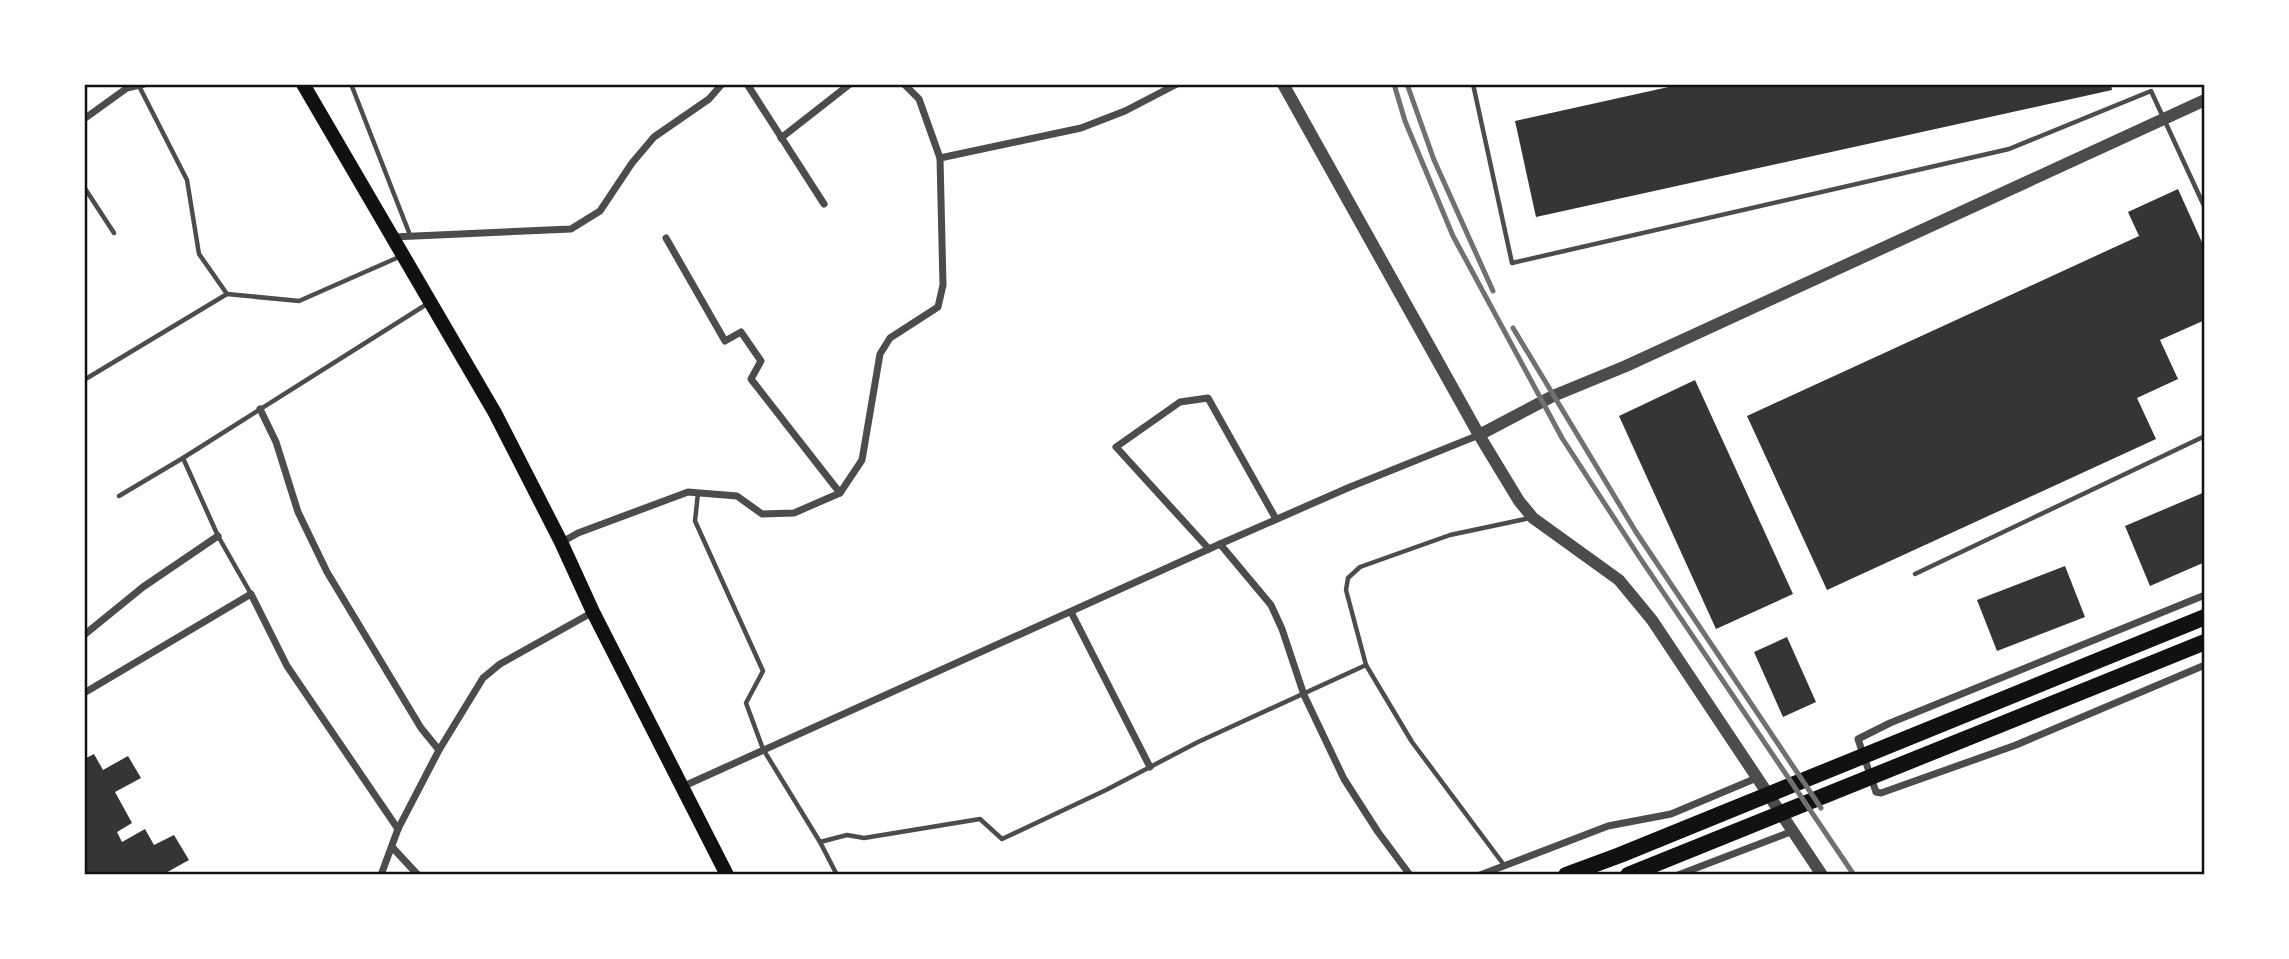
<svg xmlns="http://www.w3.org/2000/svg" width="2289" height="959" viewBox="0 0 2289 959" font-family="'PT Sans',sans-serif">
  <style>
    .building { fill: #353535 }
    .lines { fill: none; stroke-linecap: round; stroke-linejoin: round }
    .service { stroke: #4c4c4c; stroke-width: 4.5 }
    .minor { stroke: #4c4c4c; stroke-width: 7 }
    .tertiary { stroke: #4c4c4c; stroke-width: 12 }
    .primary { stroke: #111; stroke-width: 14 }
    .trunk { stroke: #111; stroke-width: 16 }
    .rail { stroke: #707070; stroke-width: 5 }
    .neatline { fill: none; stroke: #111; stroke-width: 2.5 }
  </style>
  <rect width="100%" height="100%" fill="#fff"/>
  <g class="building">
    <polygon points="1682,84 2111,84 2112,90 1536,217 1515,121"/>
    <polygon points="2178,189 2205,249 2205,320 2160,340 2178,379 2137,398 2156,439 1827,590 1747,416 2139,236 2128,212"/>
    <polygon points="1695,380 1793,594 1716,629 1619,416"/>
    <polygon points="2205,492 2205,562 2150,586 2125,526"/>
    <polygon points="2065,566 2085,617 1997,651 1977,600"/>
    <polygon points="1787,637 1816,702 1783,717 1754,652"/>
    <polygon points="94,754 103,770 128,756 141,778 115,792 132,823 117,832 122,842 145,829 154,845 174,835 189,860 162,875 84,875 84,759"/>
  </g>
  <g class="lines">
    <g class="service">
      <polyline points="351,84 410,235"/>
      <polyline points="1473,84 1512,263 2009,149 2151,91 2205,208"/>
      <polyline points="139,86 187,180 199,254 227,294"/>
      <polyline points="84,187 114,233"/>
      <polyline points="84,380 227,294 299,301 399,257"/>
      <polyline points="183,458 218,536 251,594"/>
      <polyline points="698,493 695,521 763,671 746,703 763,749 820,842 847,835 864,838 980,819 1002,839 1106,790 1198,742 1366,665"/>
      <polyline points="119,496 183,458 427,304"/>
      <polyline points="1915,574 2205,436"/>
      <polyline points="820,842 837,875"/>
      <polyline points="1504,865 1412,742 1366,665 1346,590 1348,578 1360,567 1450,535 1530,518"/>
    </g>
    <g class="minor">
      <polyline points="747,84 824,204"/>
      <polyline points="84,119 127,88 144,84"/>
      <polyline points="781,138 850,84"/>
      <polyline points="940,158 1081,128 1125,111 1177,84"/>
      <polyline points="393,237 571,229 600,211 632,163 654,137 709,99 722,84"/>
      <polyline points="666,238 725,341 741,332 761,361 751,379 840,493"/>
      <polyline points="260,409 276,442 298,512 327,572 421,728 439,750"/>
      <polyline points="562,542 578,533 688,492 737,496 762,514 794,513 840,493 862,460 880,354 890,338 938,307 943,285 940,158 919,99 904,84"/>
      <polyline points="1220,544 1271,605 1282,629 1304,695 1344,779 1378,832 1410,875"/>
      <polyline points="1209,549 1116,447 1180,402 1208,398 1276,519"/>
      <polyline points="2205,595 1890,723 1858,739 1876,792 1881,793 2016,745 2205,665"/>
      <polyline points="1071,612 1150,767"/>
      <polyline points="84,635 143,587 218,536"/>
      <polyline points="84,693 251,594 287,666 398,829"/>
      <polyline points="684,786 1220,544 1350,487 1479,435"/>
      <polyline points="392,847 418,875"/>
      <polyline points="381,875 398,829 439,750 483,678 500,664 593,612"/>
      <polyline points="1480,875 1608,826 1671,814 1759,777"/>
      <polyline points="1678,875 1793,831"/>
    </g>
    <g class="tertiary">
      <polyline points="1283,84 1479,435 1553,396 1626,366 2205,100"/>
      <polyline points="1479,435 1519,501 1533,518 1619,580 1652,620 1822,875"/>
    </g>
    <polyline class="primary" points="303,84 495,413 561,542 593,612 727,875"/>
    <g class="trunk">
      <polyline points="1566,875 1620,855 2205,617"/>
      <polyline points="1628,875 2205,642"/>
    </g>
    <g class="rail">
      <polyline points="1394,84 1405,121 1453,236 1562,438 1640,558 1854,875"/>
      <polyline points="1407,84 1434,160 1493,291"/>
      <polyline points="1513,328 1636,532 1821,808"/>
    </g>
  </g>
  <rect width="2289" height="959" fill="none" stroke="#ffffff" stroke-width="172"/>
  <rect x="86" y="86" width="2117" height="787" class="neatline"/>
</svg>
